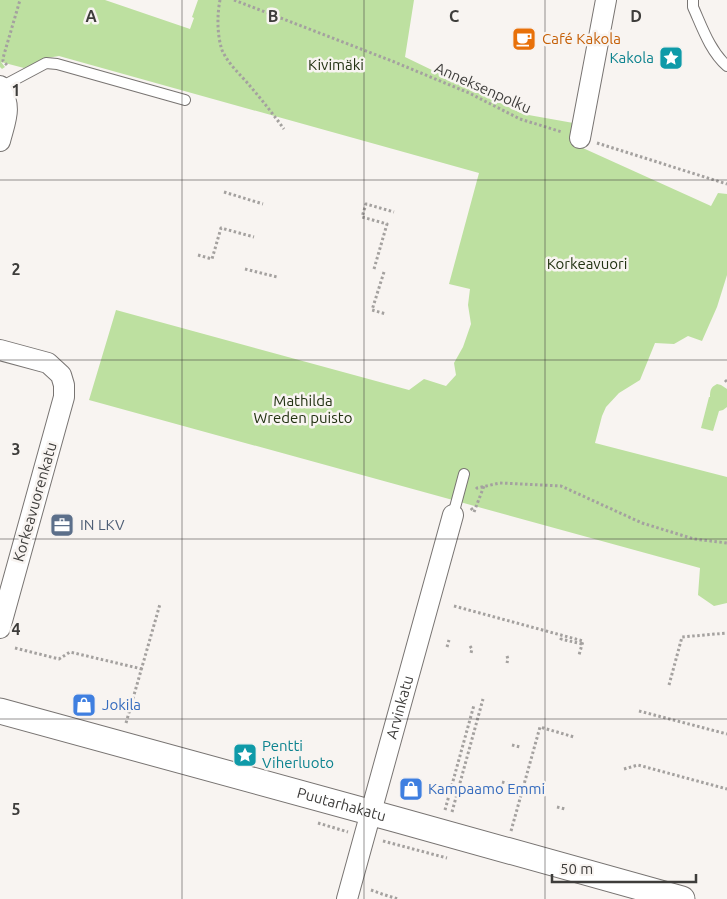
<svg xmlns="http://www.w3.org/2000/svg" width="727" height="899" viewBox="0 0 727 899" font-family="Ubuntu,sans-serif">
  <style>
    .green { fill: #bde0a0 }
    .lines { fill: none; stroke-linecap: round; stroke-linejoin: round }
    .service-casing { stroke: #787472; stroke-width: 12 }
    .minor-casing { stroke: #787472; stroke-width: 22 }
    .tertiary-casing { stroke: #787472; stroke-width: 27 }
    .path { stroke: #a4a19f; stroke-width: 3; stroke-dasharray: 2.5 2.5; stroke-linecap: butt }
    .service { stroke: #fff; stroke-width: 10 }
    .minor { stroke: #fff; stroke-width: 20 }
    .tertiary { stroke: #fff; stroke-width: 25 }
    .grid { fill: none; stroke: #3e3d3b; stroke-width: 1; stroke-opacity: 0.55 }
    .labels { text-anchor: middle; stroke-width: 5; stroke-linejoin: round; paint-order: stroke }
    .food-label { font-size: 15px; fill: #c56008; stroke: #f8f4f1; text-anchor: start }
    .culture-label { font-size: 15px; fill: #0d838f; stroke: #f8f4f1; text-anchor: end }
    .park-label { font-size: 15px; fill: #213111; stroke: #f8f4f1 }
    .street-label { font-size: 15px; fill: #3e3d3b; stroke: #f8f4f1 }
    .service-label { font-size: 15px; fill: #4e5e75; stroke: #f8f4f1; text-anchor: start }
    .shop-label { font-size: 15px; fill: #366cbe; stroke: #f8f4f1; text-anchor: start }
    .grid-label { font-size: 16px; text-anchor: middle; font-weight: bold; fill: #3e3d3b; stroke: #f8f4f1; stroke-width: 5; stroke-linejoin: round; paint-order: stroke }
  </style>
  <rect width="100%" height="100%" fill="#f8f4f1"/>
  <g class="green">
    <polygon points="0,0 105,0 190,29 194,18 192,17 198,0 414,0 405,57 523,114 579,124 574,144 711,206 718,193 727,194 727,275 717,307 702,341 688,336 674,344 655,343 640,380 619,393 606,407 602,416 595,443 727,477 727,603 714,606 698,595 700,568 89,400 116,310 409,390 424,379 446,386 456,375 454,363 463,347 471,324 468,305 470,289 449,284 479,173 59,56 47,58 24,68 1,62 5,67 2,69 0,67"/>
    <path d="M717,384L721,385L727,389V407L723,410L719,411L713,431L701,428L709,397H710C710,390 711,387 717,384Z"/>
  </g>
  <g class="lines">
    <g class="service-casing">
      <g id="service">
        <path d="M693,0V7C702,27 710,51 727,66"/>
        <polyline points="1,87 46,63 57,64 185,100"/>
        <polyline points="453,515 464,474"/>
      </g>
    </g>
    <g class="minor-casing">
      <g id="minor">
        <path d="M0,86C12,108 6,118 0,141"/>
        <polyline points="580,138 606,0"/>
        <polyline points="0,350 48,363 61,375 64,385 64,397 0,628"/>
        <path id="s1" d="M347,899L453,515"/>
      </g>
    </g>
    <g class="tertiary-casing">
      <g id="tertiary">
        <path id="s2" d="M0,711L398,820L682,899"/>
      </g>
    </g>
    <g class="path">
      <path d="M220,0C217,15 217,35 222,50C228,64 241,75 250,86C262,100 273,114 284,129"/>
      <polyline points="234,0 392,61 469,93 520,119 562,132"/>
      <polyline points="7,65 3,61 3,58 20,0"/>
      <polyline points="597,143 727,184"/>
      <polyline points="224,192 263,204"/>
      <polyline points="198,255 212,259 221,228 254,237"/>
      <polyline points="245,269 277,277"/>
      <polyline points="374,269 387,224 362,217 366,204 394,212"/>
      <polyline points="384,272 372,310 386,314"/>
      <polyline points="725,380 727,382"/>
      <polyline points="476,489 477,488 500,483 561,486 642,523 694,539 727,543"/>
      <polyline points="471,508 474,512 484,486"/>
      <polyline points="454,606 583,641 579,655"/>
      <polyline points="561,640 561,639 582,644"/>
      <polyline points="470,646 472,649 471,653"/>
      <polyline points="447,647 449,640"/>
      <polyline points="15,648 59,659 70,652 142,669"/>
      <polyline points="507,656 508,659 507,663"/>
      <polyline points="669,685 682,637 727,633"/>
      <polyline points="639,711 727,734"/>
      <polyline points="126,723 160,604"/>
      <polyline points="512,745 520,747"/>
      <polyline points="624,769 638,765 727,789"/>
      <polyline points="502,782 510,784"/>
      <polyline points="557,807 565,809"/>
      <polyline points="445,810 474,705"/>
      <polyline points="452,812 483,699"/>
      <polyline points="318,823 348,832"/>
      <polyline points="511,831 540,727 574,737"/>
      <polyline points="383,841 447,858"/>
      <polyline points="371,890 382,894 398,899"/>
    </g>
    <use href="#service" class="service"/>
    <use href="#minor" class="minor"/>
    <use href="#tertiary" class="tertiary"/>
  </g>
  <path class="grid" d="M182,0V899M364,0V899M545,0V899M0,180H727M0,360H727M0,539H727M0,719H727"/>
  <defs>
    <g id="cafe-square" transform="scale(1.25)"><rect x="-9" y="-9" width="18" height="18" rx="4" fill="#e8710a" stroke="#f8f4f1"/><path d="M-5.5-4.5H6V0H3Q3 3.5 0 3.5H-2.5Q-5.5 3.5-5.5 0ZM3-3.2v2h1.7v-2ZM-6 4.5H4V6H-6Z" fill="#fff"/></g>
    <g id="sight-square" transform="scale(1.25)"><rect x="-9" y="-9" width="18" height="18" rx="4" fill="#0f9aa8" stroke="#f8f4f1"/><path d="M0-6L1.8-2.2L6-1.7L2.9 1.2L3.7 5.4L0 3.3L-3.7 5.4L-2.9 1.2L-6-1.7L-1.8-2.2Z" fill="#fff"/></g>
    <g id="office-square" transform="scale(1.25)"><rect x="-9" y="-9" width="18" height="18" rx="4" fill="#5c6f8a" stroke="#f8f4f1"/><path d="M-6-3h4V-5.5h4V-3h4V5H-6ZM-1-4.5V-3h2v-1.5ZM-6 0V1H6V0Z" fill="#fff"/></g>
    <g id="shop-square" transform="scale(1.25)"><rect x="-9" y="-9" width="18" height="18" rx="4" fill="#3f7fe0" stroke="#f8f4f1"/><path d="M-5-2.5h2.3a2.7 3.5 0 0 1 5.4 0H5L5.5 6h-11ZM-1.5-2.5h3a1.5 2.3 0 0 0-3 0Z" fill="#fff"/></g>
  </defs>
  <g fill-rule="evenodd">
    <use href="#cafe-square" x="524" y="39"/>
    <use href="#sight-square" x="671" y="58"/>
    <use href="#office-square" x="62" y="525"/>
    <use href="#shop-square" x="84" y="705"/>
    <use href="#sight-square" x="245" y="755"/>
    <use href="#shop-square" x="411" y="789"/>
  </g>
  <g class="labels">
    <g class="food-label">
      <text x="542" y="44">Café Kakola</text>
    </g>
    <g class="culture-label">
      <text x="654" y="63">Kakola</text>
      <text x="262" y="751" text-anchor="start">Pentti<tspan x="262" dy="17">Viherluoto</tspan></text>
    </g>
    <g class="park-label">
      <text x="336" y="70">Kivimäki</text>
      <text x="587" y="269">Korkeavuori</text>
      <text x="303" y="406">Mathilda<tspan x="303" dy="17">Wreden puisto</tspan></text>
    </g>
    <g class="street-label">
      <text transform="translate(483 88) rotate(24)" y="5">Anneksenpolku</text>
      <text transform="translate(35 502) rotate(-74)" y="5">Korkeavuorenkatu</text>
      <text dy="5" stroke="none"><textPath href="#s1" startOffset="199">Arvinkatu</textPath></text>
      <text dy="5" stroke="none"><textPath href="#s2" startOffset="354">Puutarhakatu</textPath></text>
    </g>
    <g class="service-label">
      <text x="80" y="530">IN LKV</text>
    </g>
    <g class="shop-label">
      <text x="102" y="710">Jokila</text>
      <text x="428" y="794">Kampaamo Emmi</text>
    </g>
  </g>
  <g class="grid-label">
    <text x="91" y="22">A</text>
    <text x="273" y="22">B</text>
    <text x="454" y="22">C</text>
    <text x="636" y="22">D</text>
    <text x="16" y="96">1</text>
    <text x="16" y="275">2</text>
    <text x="16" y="455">3</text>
    <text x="16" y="635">4</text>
    <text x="16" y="815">5</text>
  </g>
  <path d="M552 874v8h144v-8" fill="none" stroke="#3e3d3b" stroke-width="2.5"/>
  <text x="560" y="874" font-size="15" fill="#3e3d3b" stroke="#f8f4f1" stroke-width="4" paint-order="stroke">50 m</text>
</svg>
